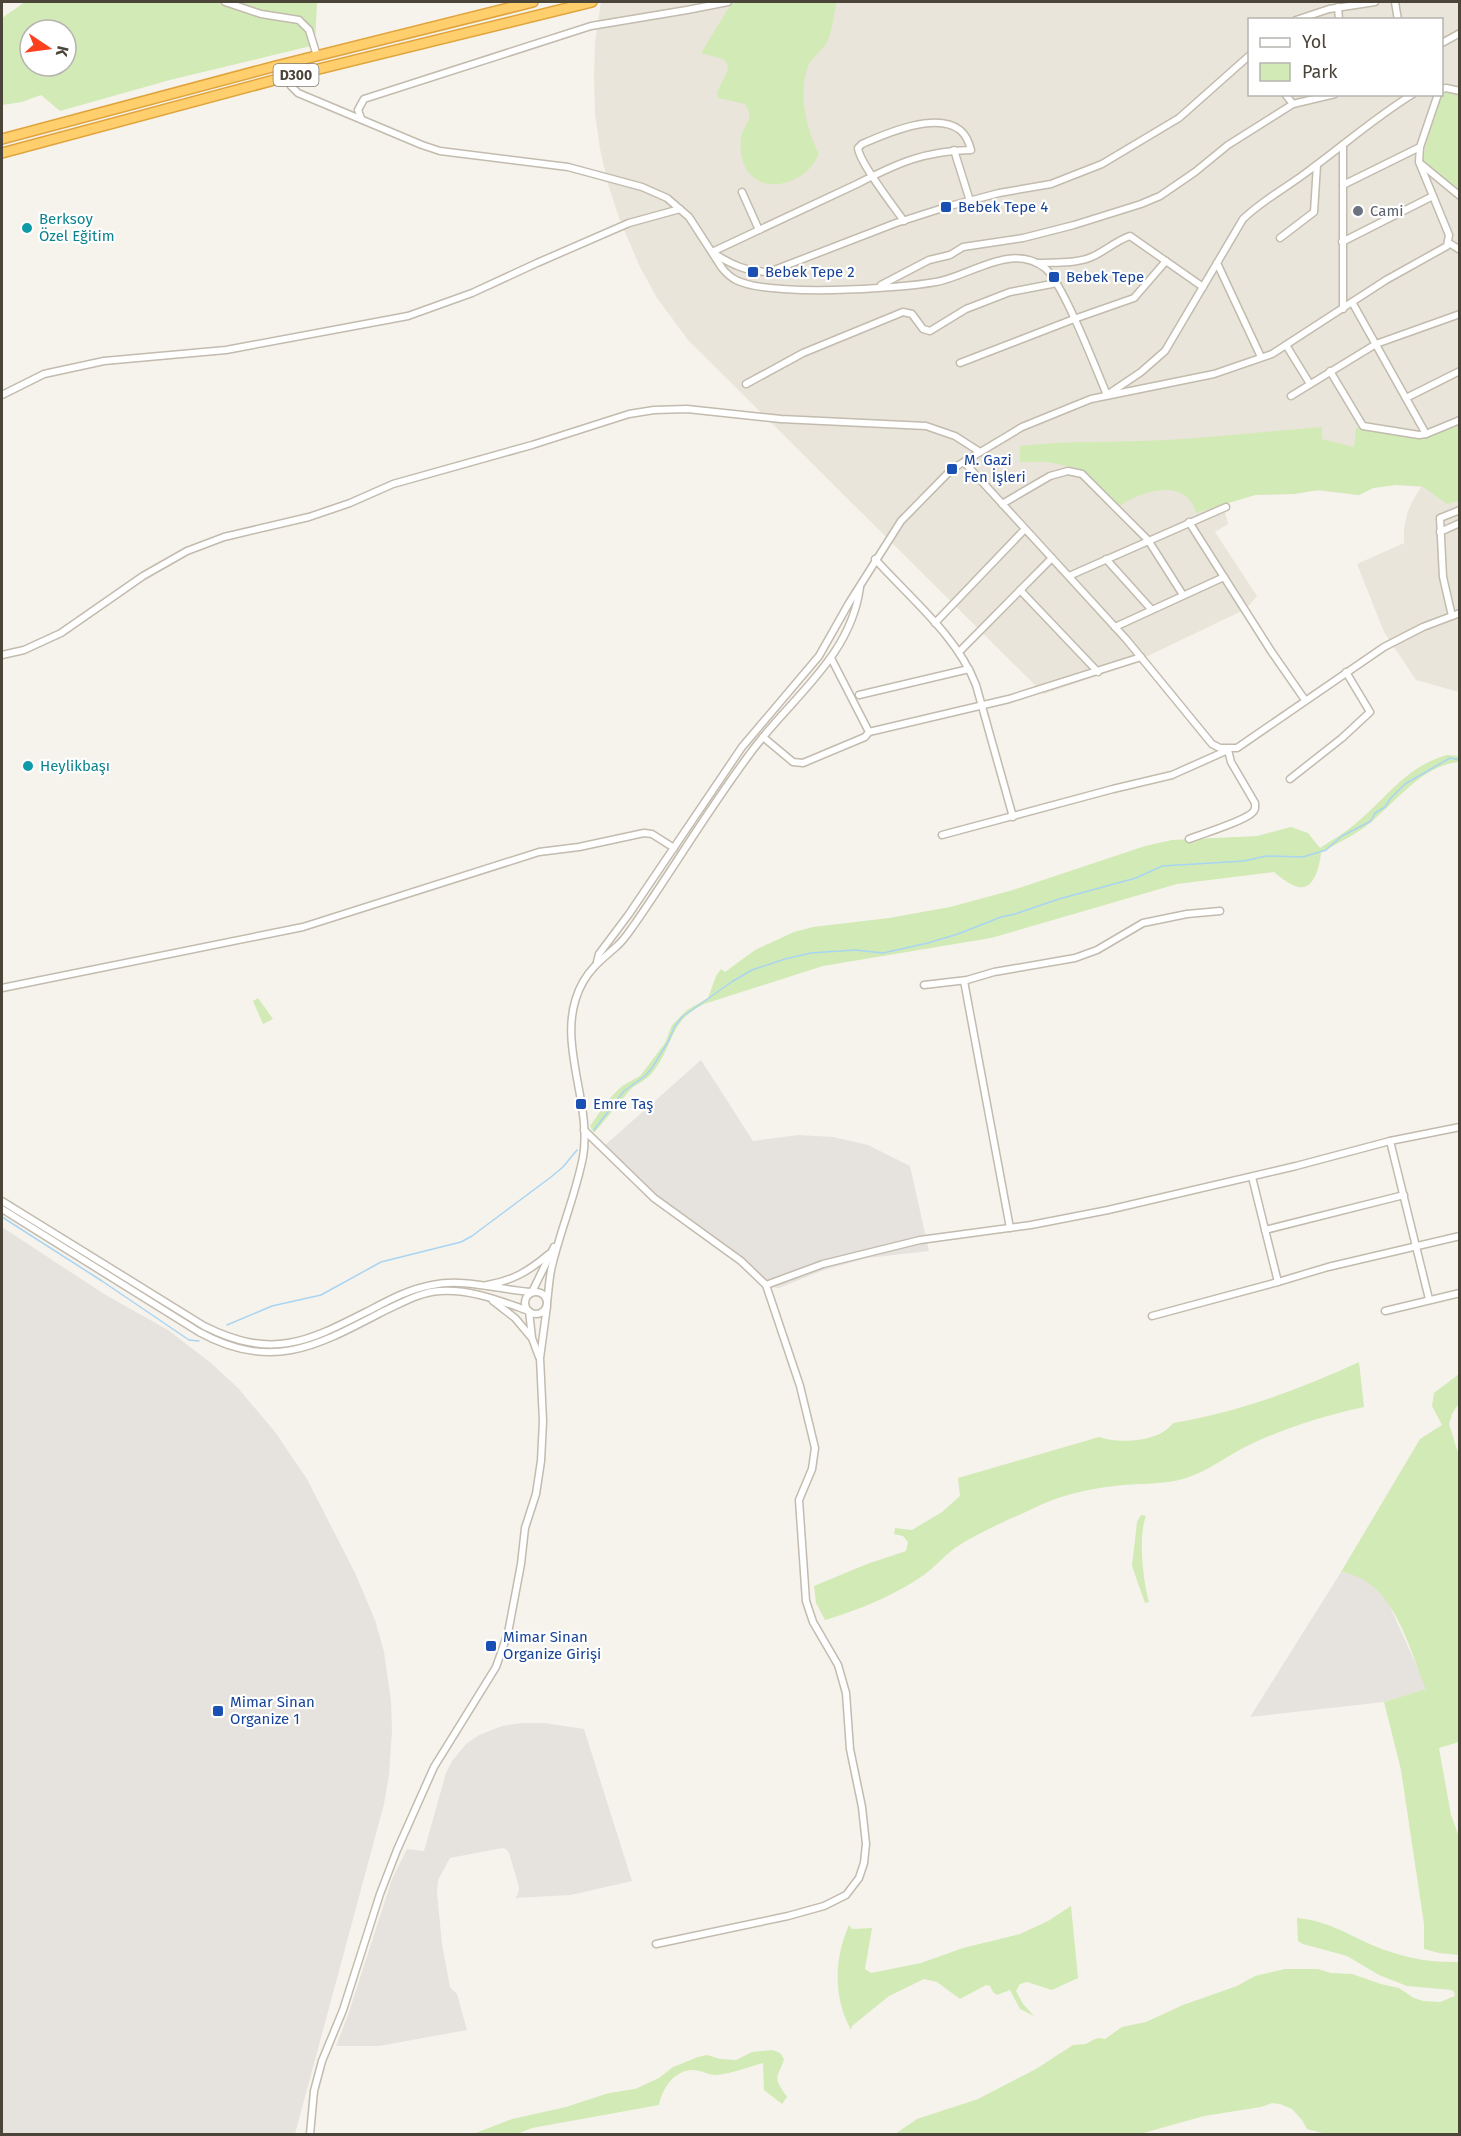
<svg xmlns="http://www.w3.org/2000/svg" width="1461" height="2136" viewBox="0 0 1461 2136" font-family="'Fira Sans',sans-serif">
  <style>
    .residential { fill: #eae5da; fill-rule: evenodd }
    .industrial { fill: #e6e2dd }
    .green { fill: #d2eab5; fill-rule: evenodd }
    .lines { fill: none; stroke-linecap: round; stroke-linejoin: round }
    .stream { stroke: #a9d4f2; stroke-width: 1.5 }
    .minor-casing { stroke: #c2bbae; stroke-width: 9 }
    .highway-casing { stroke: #e0a43c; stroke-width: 12 }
    .minor { stroke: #fff; stroke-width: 6 }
    .highway { stroke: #ffcf6e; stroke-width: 9 }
    .transit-dot { fill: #1a4fb4; stroke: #fff; stroke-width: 2 }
    .worship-dot { fill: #6b7280; stroke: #fff; stroke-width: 2 }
    .culture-dot { fill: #0f9aa8; stroke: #fff; stroke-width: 2 }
    .labels { text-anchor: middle; stroke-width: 4.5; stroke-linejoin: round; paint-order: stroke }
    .shield { fill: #fff; stroke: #817c74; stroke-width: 1.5 }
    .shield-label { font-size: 14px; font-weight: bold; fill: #4b4439 }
    .transit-label { font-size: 15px; fill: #164399; stroke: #fff; text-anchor: start }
    .worship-label { font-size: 15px; fill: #5b616d; stroke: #fff; text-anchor: start }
    .culture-label { font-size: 15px; fill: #0d838f; stroke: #fff; text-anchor: start }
  </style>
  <rect width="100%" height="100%" fill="#f6f3ec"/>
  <path class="residential" d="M601,2H1459V692L1416,680L1384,632L1357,564L1404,543V529L1407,514L1412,502L1421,487L1395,485L1373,488L1359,495L1313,490L1294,494L1255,495L1223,504L1228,524L1215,532L1257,596L1246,609L1129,665L1044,694L688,340L657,298L640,267L619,218L608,184L600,149L595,114L594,78L595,42ZM1250,20H1442V94H1250Z"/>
  <g class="industrial">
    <polygon points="701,1060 753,1141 798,1135 833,1137 868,1145 910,1166 929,1251 867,1258 821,1271 779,1288 767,1287 743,1266 684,1221 603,1147"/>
    <polygon points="2,1227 104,1294 168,1330 211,1363 238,1388 275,1432 307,1479 355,1573 375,1620 384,1652 391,1701 392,1731 389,1775 384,1804 295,2134 2,2134"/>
    <polygon points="1341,1572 1354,1575 1369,1582 1388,1602 1427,1689 1384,1702 1250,1717"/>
    <polygon points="522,1723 544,1723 584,1729 632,1881 571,1895 515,1898 518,1894 519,1887 509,1853 506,1849 502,1848 450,1858 438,1880 437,1893 442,1944 450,1987 457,1994 467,2030 379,2046 336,2046 348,2015 392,1879 407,1849 424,1851 446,1773 452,1761 466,1744 479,1735 502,1726"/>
  </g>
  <g class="green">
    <path d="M25,2H317L315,45L170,80L60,111L41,95L22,102L2,105V18ZM30,30H66V66H30Z"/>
    <path d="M743,2H837C833,14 833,31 827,42C823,50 814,55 809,64C797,91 806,129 819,154C813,166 805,175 793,180C760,194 737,172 741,138C743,123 756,121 745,104L718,98L717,92L728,70L727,63L723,59L701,53L731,4Z"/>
    <polygon points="1446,92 1459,94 1459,194 1423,160 1428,134 1442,95"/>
    <path d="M1459,422V501L1447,504L1422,486L1395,485L1373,488L1359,495L1319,490L1294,494L1255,495L1196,513C1187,476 1138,491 1117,508L1080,469L1048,462H1020V446C1069,440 1117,443 1166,440C1218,437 1270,431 1322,427V439L1354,447L1356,428L1414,438Z"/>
    <path d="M1447,755L1459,756V762C1421,765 1394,805 1365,827C1351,837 1336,844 1321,852C1320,865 1314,894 1295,886C1287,883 1280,877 1274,872L1177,884L991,938L823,966L704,1004C668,1021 674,1047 652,1073C646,1081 637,1083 630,1090C618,1104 606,1119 594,1133L590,1126L609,1099L622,1086L640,1076L665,1043L672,1025L687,1010L708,998L716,976L721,969L725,972L755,950L794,932L813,927L889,918L950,907L1013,890L1145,846L1172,840L1257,836L1291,827L1308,833L1320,848C1334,839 1349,830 1362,818C1389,794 1410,765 1447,755Z"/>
    <polygon points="258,998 273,1019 263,1024 253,1001"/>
    <path d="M1359,1362L1364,1407C1323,1416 1284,1428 1247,1446C1225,1457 1207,1472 1183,1479C1160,1485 1138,1483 1115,1486C1086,1489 1058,1496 1032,1509C1006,1521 979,1532 955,1548C944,1556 935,1567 924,1575C895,1595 859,1610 825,1620L816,1603L814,1586L867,1564L906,1551L908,1542L903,1536L894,1534L895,1528L912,1530L942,1512L960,1496L958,1478L1099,1437C1119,1444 1160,1442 1173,1423C1238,1412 1299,1390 1359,1362Z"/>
    <path d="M1459,1374V1403L1452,1414L1449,1424L1460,1459L1459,1742L1439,1748L1451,1815L1459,1837L1460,1955L1439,1953L1424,1949V1924L1401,1770L1384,1702L1426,1689C1408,1646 1394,1580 1341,1572L1420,1439L1442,1425L1432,1406L1434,1393Z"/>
    <path d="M1141,1515L1146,1516C1138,1536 1143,1581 1149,1602L1145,1603L1132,1566L1137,1522Z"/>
    <path d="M1071,1906L1078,1978L1052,1990L1027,1982L1020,1984L1016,1991L1023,2004L1034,2016L1020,2009L1010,1990L997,1995L993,1992L990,1986L986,1985L960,1999L937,1982L924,1979L889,1996L852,2026L851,2030C833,1997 834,1959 849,1925L852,1929L872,1928L865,1969L871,1973L921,1963L963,1948L1020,1934L1048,1921Z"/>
    <path d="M1297,1918C1328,1921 1345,1933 1372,1945C1400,1957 1429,1963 1459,1962V2134H1326L1307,2129L1302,2120L1292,2109L1280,2104L1272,2103L1261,2107L1204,2116L1140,2134H895L917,2119L978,2099L1036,2069L1073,2045L1086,2044C1094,2040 1095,2037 1105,2039L1122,2027L1146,2022L1183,2005L1237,1986L1255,1976L1285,1969H1318L1331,1973L1352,1974L1381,1984L1399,1988L1414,1998L1423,2001L1440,2002L1455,1996L1454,1992L1452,1990L1407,1986L1379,1975L1347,1956L1303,1944L1298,1941Z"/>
    <path d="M773,2050L780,2053L784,2059C777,2081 772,2075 787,2097L782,2104L764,2090L763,2063C748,2067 731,2074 716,2075C708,2075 701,2070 693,2070C674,2070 662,2089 659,2105L532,2128L517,2134H473L512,2119L566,2107L609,2093L635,2089L659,2078L673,2067L698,2057L707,2055L720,2059L736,2060L752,2052Z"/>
  </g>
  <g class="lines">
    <g class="stream">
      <polyline points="594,1130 624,1091 645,1076 652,1068 668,1042 675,1026 682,1017 733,981 752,970 785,959 811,953 855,950 883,953 928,943 958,934 1001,917 1015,914 1059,899 1136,878 1162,866 1244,861 1266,856 1303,857 1326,850 1342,836 1371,821 1375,813 1385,807 1390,799 1405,784 1450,758 1460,760"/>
      <polyline points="2,1217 102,1281 189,1340 199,1341"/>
      <polyline points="227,1325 272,1306 321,1295 381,1262 461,1242 472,1236 551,1177 563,1167 577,1150"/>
    </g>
    <g class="minor-casing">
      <g id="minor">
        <polyline points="225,2 261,14 299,20 309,30 317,56"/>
        <polyline points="1395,2 1398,20"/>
        <polyline points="1338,7 1339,20"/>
        <polyline points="1296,20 1329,9 1375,2"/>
        <polyline points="1442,43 1460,33"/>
        <path d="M287,77L291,86L298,93L422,145L440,151L568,167L642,187L667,198L689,217L722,268C726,273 730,277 736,280C769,297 896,289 936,282C970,276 1011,242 1045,268C1063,283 1096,369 1107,395L1141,372L1165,351L1243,219C1265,198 1288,187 1311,169C1345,144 1377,116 1413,94"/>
        <polyline points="1442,89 1446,88 1460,91"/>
        <polyline points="1285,94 1293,104"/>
        <polyline points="361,118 358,110 364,99 591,26 687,10 728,2"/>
        <polyline points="954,150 970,201"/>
        <polyline points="1421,164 1460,196"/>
        <polyline points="1343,185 1420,147"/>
        <polyline points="742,192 759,230"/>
        <polyline points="1280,238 1314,212 1317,165"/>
        <polyline points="1342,242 1433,196"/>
        <polyline points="1449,243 1460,250"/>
        <path d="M712,252L857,184C898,163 924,151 971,150C969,142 966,135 960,130C936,111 885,134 862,144L858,148C859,162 894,207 904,221"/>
        <path d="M715,254C732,265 748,272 769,272L896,223L946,207L999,193L1051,184L1102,164L1179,118L1250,55"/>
        <path d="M1037,263C1053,262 1073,264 1089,258C1103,253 1115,241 1130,236L1203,287"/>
        <polyline points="1217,263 1261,357"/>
        <polyline points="881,285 929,260 950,255 963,247 1023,238 1074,225 1141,204 1160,196 1195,172 1228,145 1293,104 1335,94"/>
        <polyline points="1352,302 1426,434"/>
        <polyline points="1343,309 1343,145"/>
        <polyline points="1286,345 1310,384"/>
        <polyline points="960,363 1074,319 1134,298 1166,261"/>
        <polyline points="1330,371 1363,426 1419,435 1426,434 1460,420"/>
        <polyline points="746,384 803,353 903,312 912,314 923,329 930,331 966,309 1010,292 1057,283"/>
        <polyline points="2,395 44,374 104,361 226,350 408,316 472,293 537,263 629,223 680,209"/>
        <polyline points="1291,396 1376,344 1460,314"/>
        <polyline points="1406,398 1460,371"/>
        <polyline points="964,462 1126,639 1212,744 1220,748 1237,748 1384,647 1423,627 1460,613"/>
        <polyline points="1002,504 1050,476 1068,471 1082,474 1148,540 1183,595"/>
        <polyline points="1189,522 1271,651 1305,700"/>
        <polyline points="1440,532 1460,523"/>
        <path d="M875,559C910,598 957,636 976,685L1013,817"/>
        <polyline points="1106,559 1151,609"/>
        <polyline points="1069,576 1226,507"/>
        <polyline points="1020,590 1098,672"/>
        <polyline points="1452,616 1443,577 1440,518 1460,510"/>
        <polyline points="935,623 1025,529"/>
        <polyline points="1115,627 1224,577"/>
        <polyline points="959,652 1052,558"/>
        <polyline points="2,655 24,650 61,633 143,576 187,551 224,537 309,517 350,503 393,484 532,445 629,414 654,410 687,409 781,419 926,426 955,436 980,452"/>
        <polyline points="831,658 869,732"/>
        <polyline points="859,695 969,669"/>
        <polyline points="763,737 793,762 803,763 865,737 869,732 1009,699 1141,657"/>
        <polyline points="1290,779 1342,738 1370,712 1346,672"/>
        <polyline points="942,835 1113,789 1172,775 1228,750"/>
        <path d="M1189,839C1202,834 1245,821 1253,812C1256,809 1255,807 1255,803L1231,762L1228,750"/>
        <polyline points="597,962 599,954 629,914 742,747 819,656 849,603 901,521 952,469 1022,427 1091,399 1214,374 1272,354 1386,280 1447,246 1449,235 1419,162 1420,147 1438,94"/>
        <polyline points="964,981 1010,1228"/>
        <polyline points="924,985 967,980 994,972 1075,958 1097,950 1143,923 1187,914 1220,911"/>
        <polyline points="2,988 303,927 539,852 579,847 644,833 652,834 674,848"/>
        <polyline points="584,1130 654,1198 741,1261 766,1285 800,1386 815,1448 812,1469 799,1500 806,1601 813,1622 838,1665 846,1693 850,1749 862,1807 866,1844 864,1863 859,1878 846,1895 824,1906 788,1916 656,1944"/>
        <polyline points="1252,1177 1278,1282 1328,1267 1460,1236"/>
        <path d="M2,1201L204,1326C274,1361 309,1341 372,1309C391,1299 410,1289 432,1285C464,1278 499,1290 532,1292L554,1247"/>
        <path d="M2,1209L199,1332C272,1372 317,1346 384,1311C402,1303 420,1292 440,1291C471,1289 500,1301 529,1311L532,1338L539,1357"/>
        <polyline points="1265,1230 1404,1195"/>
        <path d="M487,1285C512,1281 529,1271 549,1254"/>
        <polyline points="766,1285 823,1264 920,1240 1031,1225 1108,1210 1296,1166 1390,1141"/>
        <circle cx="536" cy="1303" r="11"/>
        <polyline points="1429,1299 1390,1141 1460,1127"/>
        <polyline points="493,1301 515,1318 531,1337"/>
        <path d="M547,1302C549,1289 549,1275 553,1262C562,1226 576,1193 583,1157C593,1099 552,1037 583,982C592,966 604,958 617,946C624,940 629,932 634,925C673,869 708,810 749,755C788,700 851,658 860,587"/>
        <polyline points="1385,1311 1460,1293"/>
        <polyline points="1152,1316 1278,1282"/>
        <polyline points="310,2134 314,2091 322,2061 343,2010 380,1894 397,1850 434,1767 496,1667 508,1633 521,1564 525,1528 536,1494 541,1461 543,1421 540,1358 547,1306"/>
      </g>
    </g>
    <g class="highway-casing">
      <g id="highway">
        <polyline points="2,139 276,66 533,2"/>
        <polyline points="2,153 278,79 592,2"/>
      </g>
    </g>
    <use href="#minor" class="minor"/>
    <use href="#highway" class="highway"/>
  </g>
  <g class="transit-dot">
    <rect x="940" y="201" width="12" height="12" rx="3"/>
    <rect x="747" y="266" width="12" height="12" rx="3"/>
    <rect x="1048" y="271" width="12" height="12" rx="3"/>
    <rect x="946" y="463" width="12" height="12" rx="3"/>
    <rect x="575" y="1098" width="12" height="12" rx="3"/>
    <rect x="485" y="1640" width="12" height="12" rx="3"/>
    <rect x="212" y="1705" width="12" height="12" rx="3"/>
  </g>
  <circle class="worship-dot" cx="1358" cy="211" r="6"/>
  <g class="culture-dot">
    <circle cx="27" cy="228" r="6"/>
    <circle cx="28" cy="766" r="6"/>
  </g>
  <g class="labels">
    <rect class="shield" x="273.5" y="64" width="45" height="22" rx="4.5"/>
    <g class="shield-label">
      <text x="296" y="80">D300</text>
    </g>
    <g class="transit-label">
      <text x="958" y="212">Bebek Tepe 4</text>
      <text x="765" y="277">Bebek Tepe 2</text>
      <text x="1066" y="282">Bebek Tepe</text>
      <text x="964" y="465">M. Gazi<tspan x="964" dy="17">Fen İşleri</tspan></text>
      <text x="593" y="1109">Emre Taş</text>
      <text x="503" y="1642">Mimar Sinan<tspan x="503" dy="17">Organize Girişi</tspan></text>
      <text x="230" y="1707">Mimar Sinan<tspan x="230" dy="17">Organize 1</tspan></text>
    </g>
    <g class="worship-label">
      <text x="1370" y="216">Cami</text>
    </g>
    <g class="culture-label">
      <text x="39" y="224">Berksoy<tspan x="39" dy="17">Özel Eğitim</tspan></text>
      <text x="40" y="771">Heylikbaşı</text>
    </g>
  </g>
  <rect width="1461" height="2136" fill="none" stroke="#4b4439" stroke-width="6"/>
  <rect x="1248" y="18" width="195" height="78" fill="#ffffff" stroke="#b7b4b0" stroke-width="1.5"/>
  <rect x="1260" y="38" width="30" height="9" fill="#ffffff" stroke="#b7b4b0" stroke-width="1.5"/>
  <text x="1302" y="48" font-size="18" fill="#4b4439">Yol</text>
  <rect x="1260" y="63" width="30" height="18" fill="#d2eab5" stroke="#b7b4b0" stroke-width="1.5"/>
  <text x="1302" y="78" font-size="18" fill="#4b4439">Park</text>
  <g transform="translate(48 48) rotate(103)"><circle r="28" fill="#ffffff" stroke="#b7b4b0" stroke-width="1.5"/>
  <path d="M0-4.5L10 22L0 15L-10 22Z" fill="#fc3f1d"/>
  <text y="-9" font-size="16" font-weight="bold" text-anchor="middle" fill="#4b4439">K</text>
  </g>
</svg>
